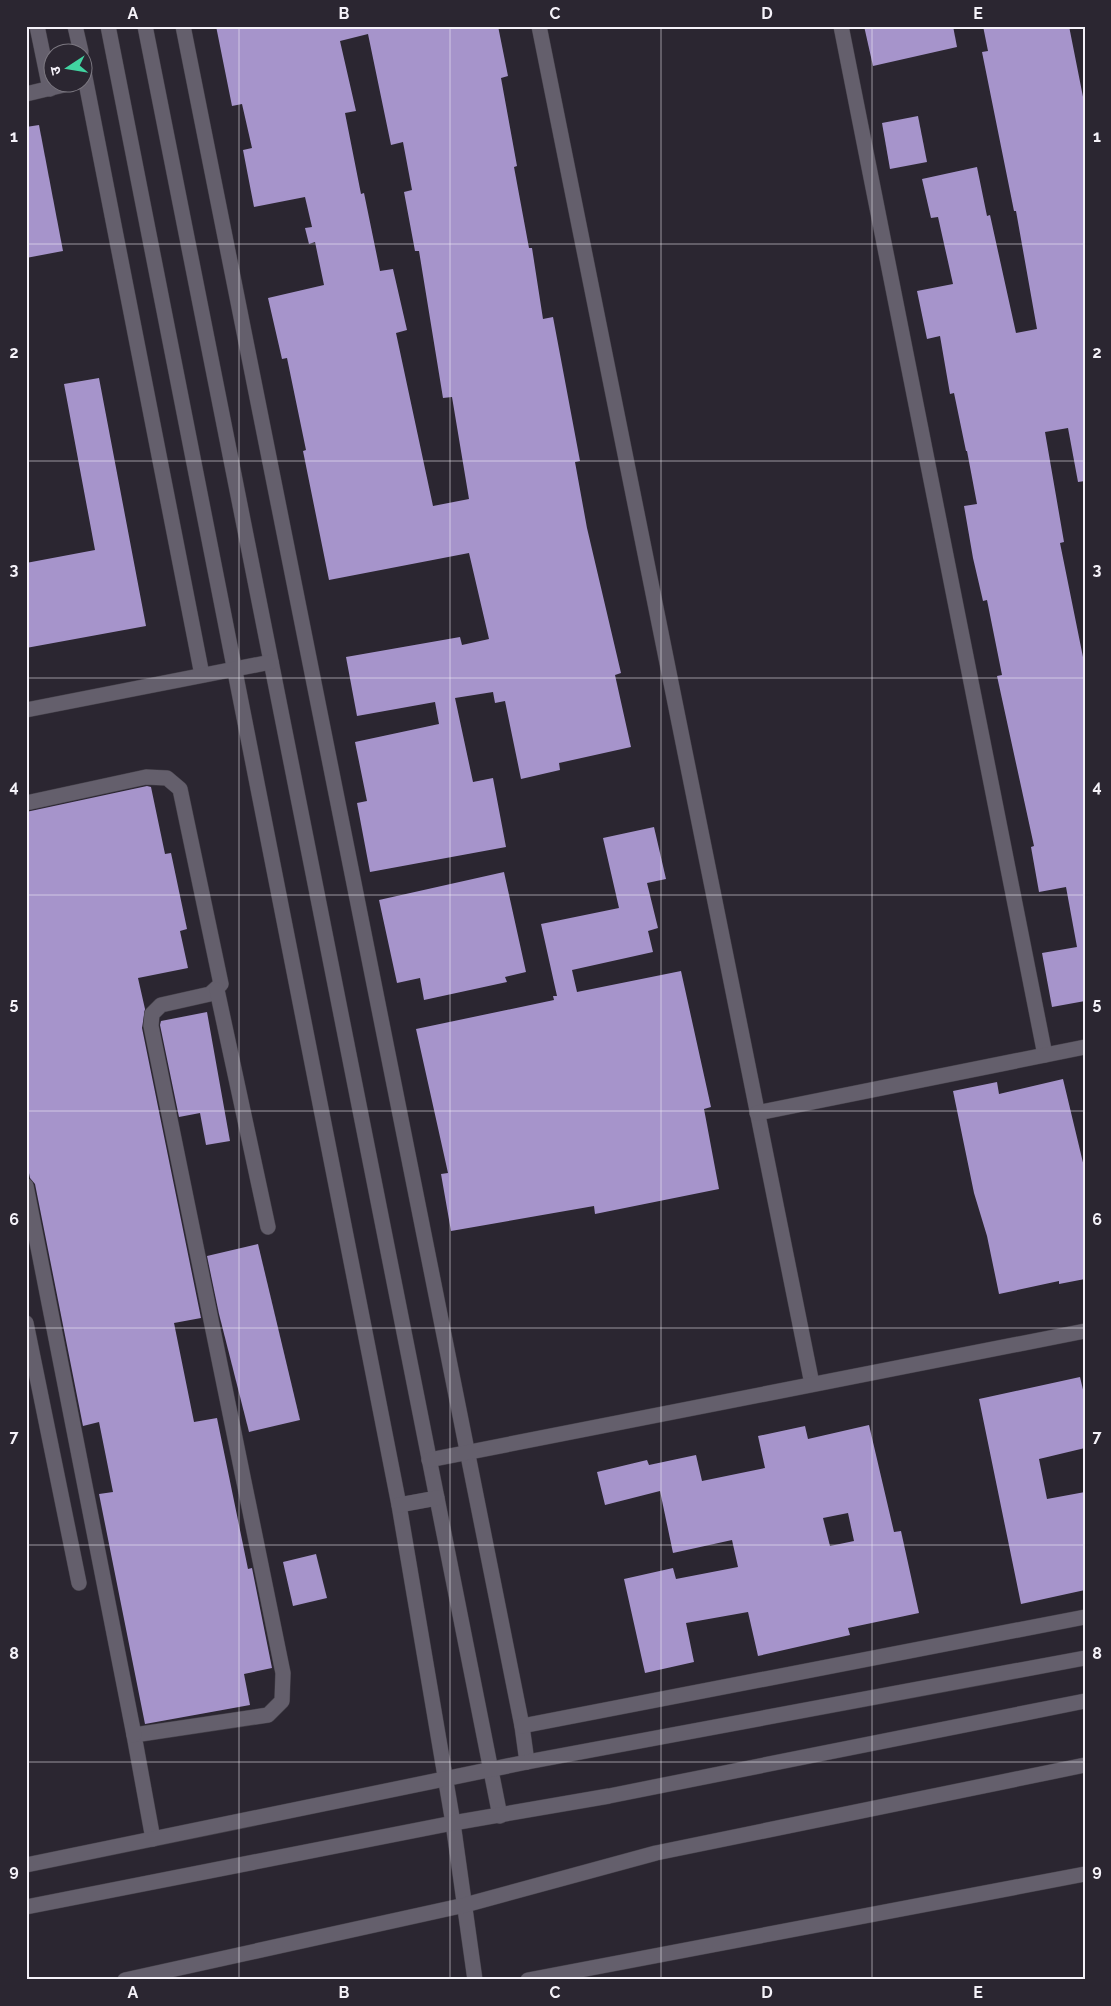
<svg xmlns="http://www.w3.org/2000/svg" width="1111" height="2006" viewBox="0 0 1111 2006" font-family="Raleway,'Noto Sans Devanagari',sans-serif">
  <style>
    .building { fill: #a694cb; fill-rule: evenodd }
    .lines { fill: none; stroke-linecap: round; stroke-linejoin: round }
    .minor-casing { stroke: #45414a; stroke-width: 16 }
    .minor { stroke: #645f6c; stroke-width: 15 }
    .grid { fill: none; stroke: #f5f2f9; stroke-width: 1; stroke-opacity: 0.55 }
    .neatline { fill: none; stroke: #f5f2f9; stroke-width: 2 }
    .grid-label { font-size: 16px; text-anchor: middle; font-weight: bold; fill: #f5f2f9 }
  </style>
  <rect width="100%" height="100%" fill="#2b2631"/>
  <g class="building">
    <path d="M216,26H498L508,76L501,78L517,166L514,167L529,248H532L543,319L553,317L580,461L575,462L587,528L621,673L615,675L631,747L559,763L560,770L521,779L505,701L495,703L493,692L455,698L473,782L493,778L506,847L370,872L357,803L367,801L355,742L439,724L435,702L357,716L346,657L460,637L462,645L489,639L469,553L329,580L303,451L306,450L287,358L282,359L268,298L324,285L315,242L309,244L305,228L312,227L305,197L254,207L243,150L252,148L242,104L232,106ZM368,34L391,145L403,142L412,190L404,192L415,251H419L443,398L452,397L469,499L433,506L396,333L407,330L393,269L380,271L364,193L361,194L345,113L356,111L340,41Z"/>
    <polygon points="864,26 953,26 957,47 873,66"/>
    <polygon points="983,26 1069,26 1085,107 1085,481 1078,482 1068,428 1045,432 1064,542 1060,543 1085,667 1085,1001 1052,1007 1042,953 1077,947 1066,887 1039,892 1031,847 1034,846 997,676 1002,675 987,600 983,601 973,558 964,506 977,504 967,451 966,451 954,393 950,394 940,336 927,339 917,291 953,284 938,217 931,218 922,179 977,167 987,216 990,215 1016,333 1037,329 1016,211 1014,211 982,52 988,51"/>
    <polygon points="918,116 927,162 890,169 882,123"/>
    <polygon points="39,125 63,251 26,258 26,127"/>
    <polygon points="99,378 146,626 26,648 26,563 95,550 64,384"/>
    <polygon points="147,786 151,787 165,854 171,853 187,929 180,931 188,968 138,978 145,1009 142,1028 201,1318 174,1323 194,1422 217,1418 248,1569 252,1568 272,1668 244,1674 250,1705 145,1724 99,1494 113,1492 99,1422 83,1426 35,1184 30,1178 26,1158 26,812"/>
    <polygon points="654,827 666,879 647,883 658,928 648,931 653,952 572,970 577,992 681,971 711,1107 704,1109 719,1189 595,1214 594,1206 451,1231 441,1174 448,1173 416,1029 554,1000 553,996 557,996 541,924 619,908 603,838"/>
    <polygon points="504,872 526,972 505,977 507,982 424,1000 420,978 397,983 379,900"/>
    <polygon points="207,1012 230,1141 206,1145 200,1113 179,1117 160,1025 161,1021"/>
    <polygon points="1063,1079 1085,1171 1085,1279 1059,1284 1059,1281 999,1294 987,1236 974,1193 953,1091 997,1082 999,1094"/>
    <polygon points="258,1244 300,1420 249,1432 219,1314 207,1256"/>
    <polygon points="1080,1377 1085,1398 1085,1448 1039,1459 1047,1499 1085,1492 1085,1590 1021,1604 979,1399"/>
    <path d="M869,1425L894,1532L901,1531L919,1613L848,1628L850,1635L758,1656L748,1612L686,1623L694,1662L645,1673L624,1579L673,1568L676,1579L738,1567L732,1540L673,1553L660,1491L605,1505L597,1472L647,1460L649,1465L696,1455L702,1481L765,1468L758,1436L805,1426L808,1439ZM848,1513L854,1541L830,1546L823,1518Z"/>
    <polygon points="316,1554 327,1598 293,1606 283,1562"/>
  </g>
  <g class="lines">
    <g class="minor-casing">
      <g id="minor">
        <polyline points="37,26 50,89"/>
        <polyline points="75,26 81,52"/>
        <polyline points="108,26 399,1505 453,1823 475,1980"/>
        <polyline points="145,26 500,1816"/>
        <polyline points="183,26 522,1726 527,1762"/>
        <polyline points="539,26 812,1384"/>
        <polyline points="841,26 1045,1055"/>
        <polyline points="82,62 202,675"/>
        <polyline points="26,94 76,82"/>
        <polyline points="26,710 271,662"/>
        <polyline points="26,803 146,777 167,778 180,789 221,984 210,994 161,1005 152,1014 151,1026 283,1673 282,1701 268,1715 134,1735 153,1839"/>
        <polyline points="217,990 268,1227"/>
        <polyline points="757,1113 1085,1047"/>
        <polyline points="26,1186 134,1735"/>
        <polyline points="26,1323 79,1583"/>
        <polyline points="429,1460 1085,1331"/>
        <polyline points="399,1505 437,1498"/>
        <polyline points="522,1726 1085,1617"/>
        <polyline points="26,1865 527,1762 1085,1658"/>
        <polyline points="26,1907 453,1823 609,1796 1085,1701"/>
        <polyline points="125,1980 465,1905 656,1853 1085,1765"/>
        <polyline points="528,1980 1085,1874"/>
      </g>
    </g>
    <use href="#minor" class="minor"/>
  </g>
  <path class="grid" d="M239,26V1980M450,26V1980M661,26V1980M872,26V1980M26,244H1085M26,461H1085M26,678H1085M26,895H1085M26,1111H1085M26,1328H1085M26,1545H1085M26,1762H1085"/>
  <rect width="1111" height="2006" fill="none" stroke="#2b2631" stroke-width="55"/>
  <g transform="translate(68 68) rotate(258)"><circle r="24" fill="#2b2631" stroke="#7c7881"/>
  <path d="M0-4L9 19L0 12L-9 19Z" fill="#41d4a1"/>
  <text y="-8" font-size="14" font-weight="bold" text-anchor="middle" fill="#f5f2f9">उ</text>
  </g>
  <rect x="28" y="28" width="1056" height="1950" class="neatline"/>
  <g class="grid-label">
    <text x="133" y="19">A</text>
    <text x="344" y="19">B</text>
    <text x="555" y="19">C</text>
    <text x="767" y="19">D</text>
    <text x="978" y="19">E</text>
    <text x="14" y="142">1</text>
    <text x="1097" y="142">1</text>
    <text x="14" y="358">2</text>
    <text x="1097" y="358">2</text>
    <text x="14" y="575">3</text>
    <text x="1097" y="575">3</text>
    <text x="14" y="792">4</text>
    <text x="1097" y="792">4</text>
    <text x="14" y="1009">5</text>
    <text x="1097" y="1009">5</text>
    <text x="14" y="1225">6</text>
    <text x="1097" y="1225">6</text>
    <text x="14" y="1442">7</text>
    <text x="1097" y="1442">7</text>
    <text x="14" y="1659">8</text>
    <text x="1097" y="1659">8</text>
    <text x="14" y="1876">9</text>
    <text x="1097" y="1876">9</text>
    <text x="133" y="1998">A</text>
    <text x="344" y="1998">B</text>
    <text x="555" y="1998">C</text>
    <text x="767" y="1998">D</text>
    <text x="978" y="1998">E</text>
  </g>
</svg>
